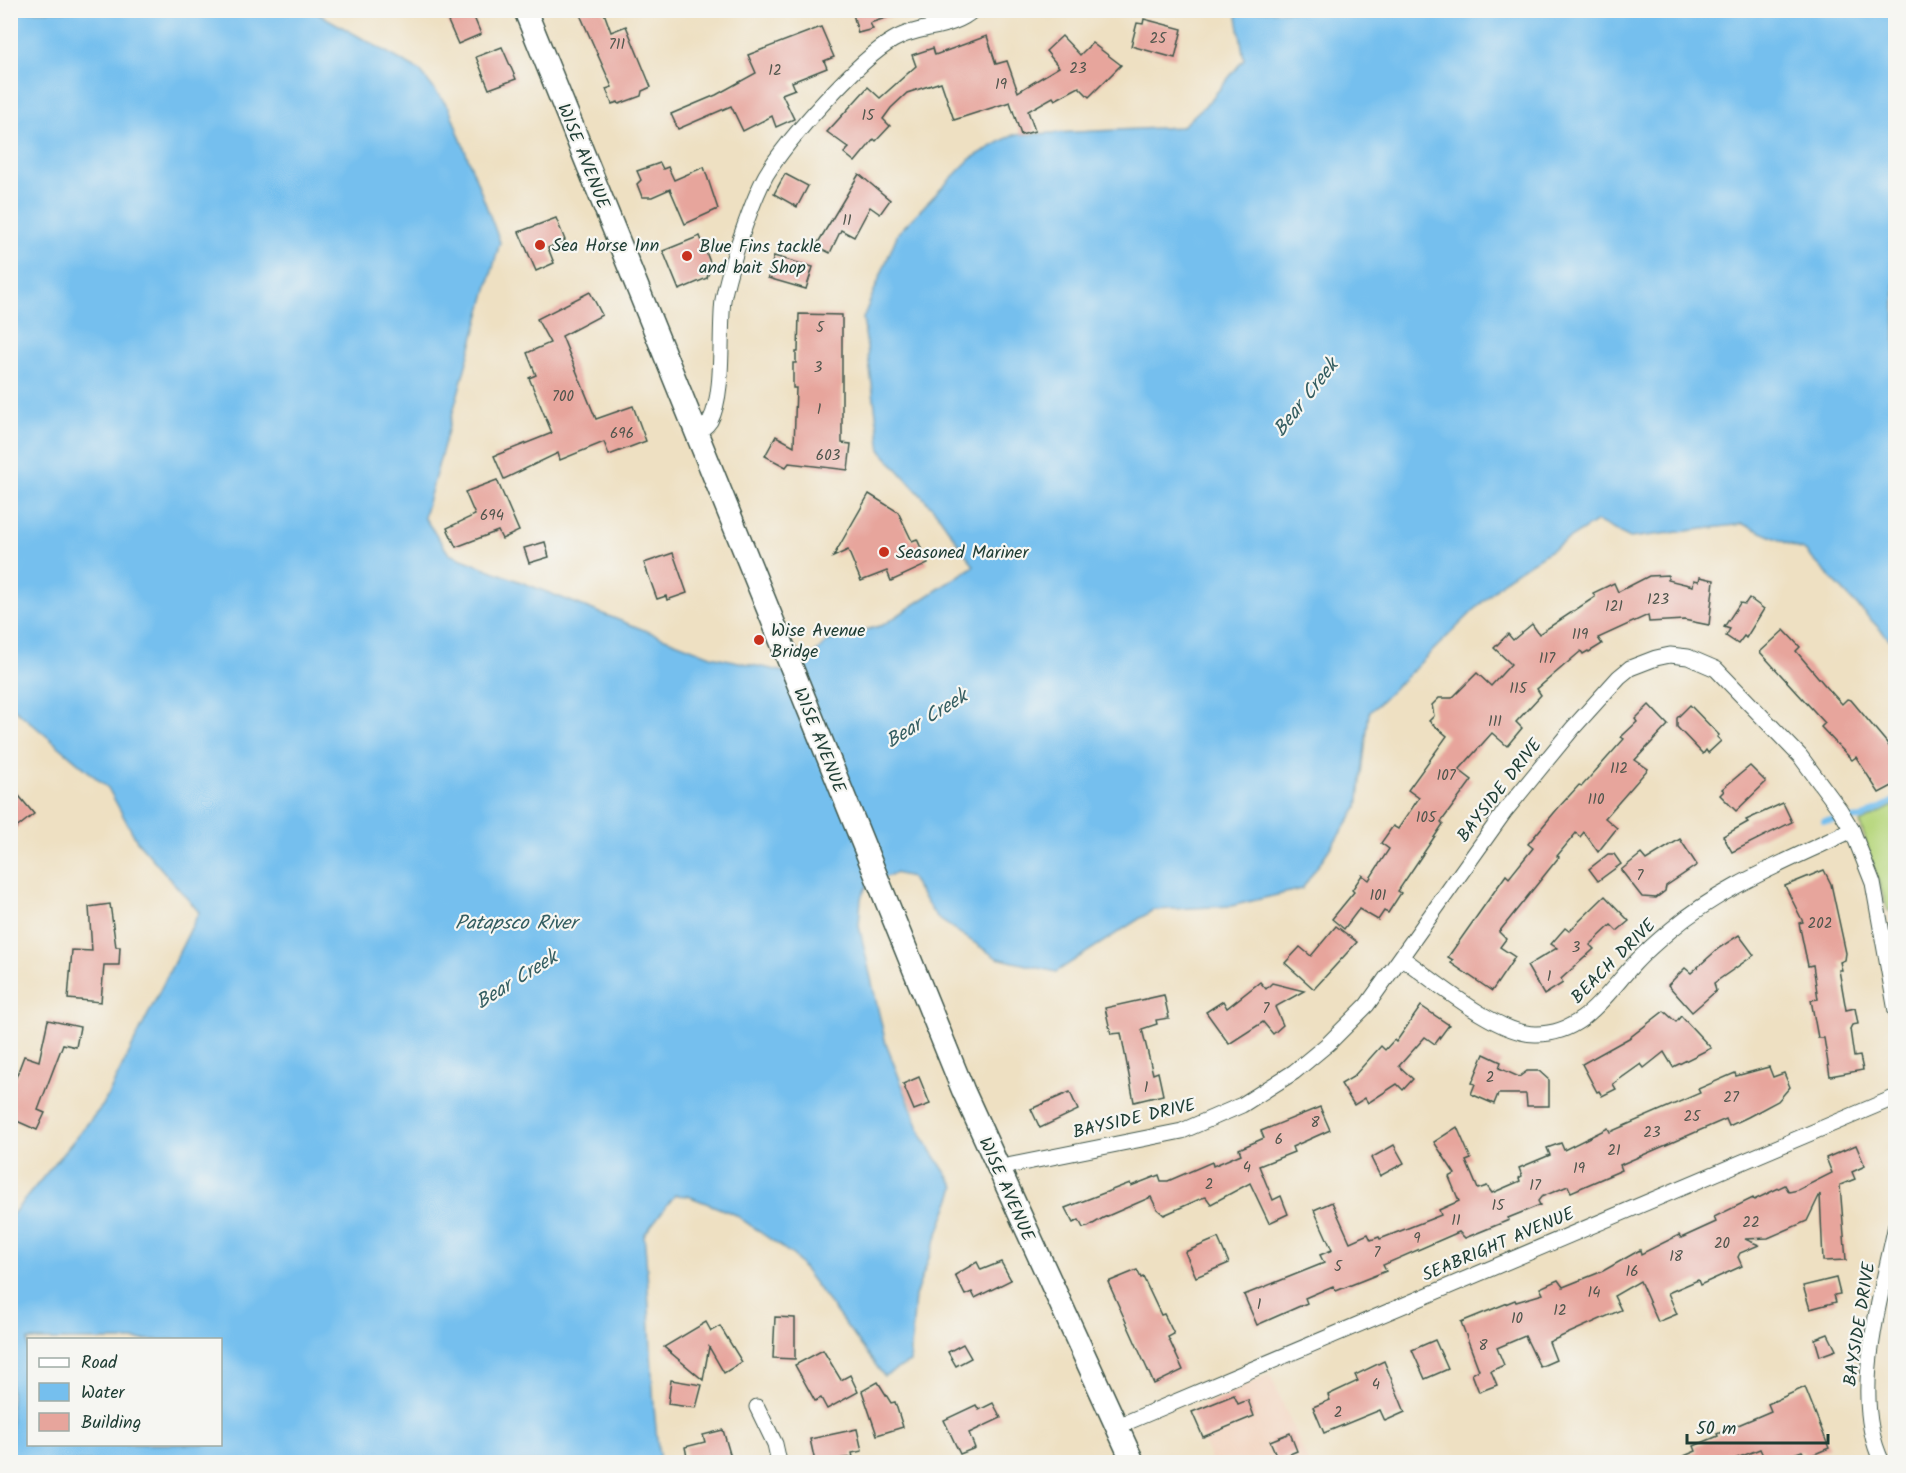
<svg xmlns="http://www.w3.org/2000/svg" width="1906" height="1473" viewBox="0 0 1906 1473" font-family="Kalam,sans-serif">
  <style>
    .built { fill: #f3d4bf }
    .green { fill: #b7d77e; stroke: #6b8a59; stroke-width: 1.5 }
    .water { fill: #75bfee; stroke: #4a7e91; stroke-width: 1.5; fill-rule: evenodd }
    .lines { fill: none; stroke-linecap: round; stroke-linejoin: round }
    .stream { stroke: #75bfee; stroke-width: 6 }
    .building { fill: #e7a59c }
    .street-casing { stroke: #3e5549; stroke-width: 17 }
    .secondary-casing { stroke: #3e5549; stroke-width: 25 }
    .street { stroke: #fff; stroke-width: 15 }
    .secondary { stroke: #fff; stroke-width: 22 }
    .poi-dot { fill: #c8321e; stroke: #f6f6f2; stroke-width: 2 }
    .labels { text-anchor: middle; stroke-width: 4.5; stroke-linejoin: round; paint-order: stroke }
    .number-label { font-size: 15px; fill: #51574e }
    .street-label { font-size: 18px; fill: #1f3d34; stroke: #f6f6f2 }
    .poi-label { font-size: 18px; fill: #1f3d34; stroke: #f6f6f2; text-anchor: start }
    .water-label { font-size: 20px; font-style: italic; fill: #345e62; stroke: #f6f6f2 }
  </style>
  <rect width="100%" height="100%" fill="#f6f6f2"/>
  <filter id="ink" filterUnits="userSpaceOnUse"><feTurbulence type="fractalNoise" baseFrequency=".0167" numOctaves="2"/><feDisplacementMap in="SourceGraphic" scale="12" xChannelSelector="R" yChannelSelector="G"/><feConvolveMatrix kernelMatrix="1 2 1 2 8 2 1 2 1" color-interpolation-filters="sRGB"/></filter>
  <filter id="wash" filterUnits="userSpaceOnUse"><feTurbulence type="fractalNoise" baseFrequency=".008" numOctaves="4" result="noise"/><feDisplacementMap in="SourceGraphic" scale="24" xChannelSelector="R" yChannelSelector="G"/><feGaussianBlur stdDeviation="1.35" result="paint"/><feColorMatrix in="noise" values="0 0 0 0 0 0 0 0 0 0 0 0 0 0 0 0 0 1.4 0 .05"/><feComposite in="paint" operator="in"/></filter>
  <g filter="url(#wash)">
    <rect width="100%" height="100%" fill="#eee0c2"/>
    <polygon class="built" points="1270,1374 1308,1462 1212,1462 1190,1410"/>
    <polygon class="green" points="1895,805 1895,909 1888,911 1860,823"/>
    <path class="water" d="M11,11H314L420,71L449,108L500,242L424,517L449,554L711,656L794,674L828,641L883,625L974,566L937,513L881,451L863,318L898,233L970,159L1012,135L1181,127L1209,102L1244,59L1236,11H1895V645L1805,551L1743,524L1630,538L1597,521L1508,577L1369,713L1358,807L1302,889L1231,906L1153,910L1056,972L997,958L936,917L910,877L895,873L867,885L861,898L859,926L886,1044L923,1138L955,1187L915,1296L910,1362L884,1376L794,1256L734,1214L688,1196L675,1195L644,1235C652,1311 649,1387 660,1462H11V1216L103,1105L199,912L137,841L108,788L11,706ZM28,1340H220V1444H28Z"/>
    <g class="lines">
      <polyline class="stream" points="1824,821 1862,818 1896,800"/>
    </g>
    <g id="blocks">
      <g class="building">
        <polygon points="443,10 471,10 481,34 458,44"/>
        <polygon points="578,10 603,10 611,32 626,26 651,87 642,91 641,96 619,104 618,102 612,104 606,89 612,87"/>
        <polygon points="852,10 897,10 898,14 870,23 873,29 858,33"/>
        <polygon points="1144,19 1182,29 1175,58 1131,46 1137,23 1143,24"/>
        <polygon points="821,27 834,57 824,61 827,68 792,82 795,89 782,94 794,119 776,127 772,116 743,131 731,106 678,129 671,114 716,95 756,73 748,55"/>
        <polygon points="987,36 996,64 1007,61 1018,92 1059,67 1046,51 1062,36 1080,55 1092,43 1121,65 1089,97 1079,87 1055,100 1053,97 1028,111 1035,131 1021,135 1010,102 954,120 941,82 907,93 891,108 883,119 890,126 876,141 874,139 855,162 844,153 849,148 827,132 868,87 880,98 916,66 912,55 933,48 935,55"/>
        <polygon points="502,47 516,79 489,89 476,57"/>
        <polygon points="660,163 663,169 668,167 674,180 704,167 718,209 685,224 670,189 652,197 642,197 637,184 641,180 637,171"/>
        <polygon points="785,174 808,186 797,207 774,194"/>
        <polygon points="859,174 890,200 880,214 870,207 854,237 841,230 830,253 816,246"/>
        <polygon points="556,218 565,240 548,248 554,263 536,271 519,232"/>
        <polygon points="700,236 711,265 707,278 679,290 663,251"/>
        <polygon points="774,256 813,267 806,289 768,278"/>
        <polygon points="590,292 602,315 562,336 596,419 633,406 646,441 609,455 604,442 560,460 558,453 504,479 494,456 552,433 529,378 536,375 527,353 550,343 537,319"/>
        <polygon points="799,314 842,315 842,443 851,444 848,470 789,463 786,467 765,456 776,436 794,446 796,388 793,388 793,363 796,363 796,352 798,352"/>
        <polygon points="497,480 519,531 502,539 498,531 456,547 447,528 475,515 465,492"/>
        <polygon points="869,494 898,512 912,541 917,539 928,564 891,581 887,571 861,581 848,550 833,557"/>
        <polygon points="545,542 549,557 529,563 524,548"/>
        <polygon points="673,553 687,593 667,600 666,596 657,599 644,563"/>
        <polygon points="1668,575 1668,580 1693,586 1694,580 1699,581 1700,577 1714,580 1709,625 1684,620 1649,622 1648,615 1598,638 1602,644 1589,652 1588,651 1583,654 1581,651 1537,689 1541,695 1516,722 1522,728 1507,746 1492,733 1459,770 1472,780 1441,822 1443,824 1398,891 1401,893 1388,913 1384,911 1378,920 1359,909 1344,929 1332,919 1354,892 1352,890 1362,875 1369,880 1389,849 1381,843 1393,826 1398,829 1419,798 1408,790 1447,736 1429,721 1434,716 1432,705 1439,698 1452,698 1477,673 1491,686 1511,664 1494,648 1508,634 1513,640 1532,624 1539,634 1595,597 1593,593 1614,583 1618,592 1649,576"/>
        <polygon points="1749,598 1764,609 1746,638 1744,636 1738,644 1726,636 1730,629 1724,627 1740,603 1745,604"/>
        <polygon points="1784,630 1800,647 1796,651 1823,683 1842,704 1847,699 1851,700 1887,743 1896,758 1896,784 1879,793 1856,757 1852,760 1821,727 1825,723 1760,652"/>
        <polygon points="1649,705 1668,725 1635,760 1648,769 1605,818 1617,828 1598,852 1584,832 1580,837 1576,833 1557,856 1559,857 1499,932 1506,939 1500,947 1515,957 1492,991 1451,963 1453,960 1448,957 1506,875 1509,878 1533,848 1528,844 1559,807 1579,785 1582,786 1624,739 1621,737 1637,722 1635,719"/>
        <polygon points="1690,705 1719,735 1717,737 1721,741 1708,753 1706,750 1703,754 1677,727 1677,718"/>
        <polygon points="1750,766 1766,782 1736,811 1720,795 1724,791 1722,789"/>
        <polygon points="10,785 34,814 10,833"/>
        <polygon points="1783,803 1792,822 1732,852 1723,836 1748,822 1746,820"/>
        <polygon points="1680,839 1697,865 1666,886 1665,891 1656,898 1642,897 1621,870 1641,854 1646,860"/>
        <polygon points="1608,854 1614,854 1621,864 1598,881 1589,869"/>
        <polygon points="1824,870 1831,884 1846,953 1845,960 1840,962 1842,970 1839,970 1846,1010 1855,1008 1858,1024 1852,1025 1850,1029 1854,1057 1860,1056 1863,1070 1830,1076 1824,1038 1818,1038 1811,1000 1818,999 1813,965 1808,966 1799,923 1803,922 1785,886"/>
        <polygon points="1605,896 1629,921 1617,931 1611,925 1590,945 1594,949 1561,979 1563,983 1544,995 1527,966 1557,948 1551,944 1565,928 1569,931"/>
        <polygon points="110,904 116,947 120,947 119,965 104,965 101,1002 68,999 72,950 92,951 89,907"/>
        <polygon points="1336,926 1357,942 1314,989 1285,963 1300,947 1311,956"/>
        <polygon points="1739,935 1754,955 1714,983 1716,991 1692,1012 1668,985 1685,968 1691,973 1719,948"/>
        <polygon points="1260,982 1266,989 1272,983 1304,991 1275,1007 1283,1025 1273,1034 1263,1022 1229,1044 1206,1012 1223,1001 1227,1008"/>
        <polygon points="1164,995 1169,1018 1156,1020 1157,1024 1142,1029 1153,1074 1158,1072 1163,1095 1134,1102 1121,1033 1111,1034 1105,1008"/>
        <polygon points="1421,1006 1449,1025 1435,1044 1425,1037 1399,1066 1413,1079 1403,1090 1397,1084 1368,1103 1365,1098 1354,1105 1341,1084 1353,1077 1381,1046 1385,1050 1394,1040 1396,1042"/>
        <polygon points="1664,1011 1676,1022 1681,1016 1711,1048 1673,1067 1664,1052 1644,1068 1641,1064 1613,1084 1616,1089 1602,1096 1599,1091 1597,1092 1582,1064 1629,1038"/>
        <polygon points="48,1020 80,1027 76,1047 63,1044 38,1110 45,1113 37,1130 10,1118 10,1093 24,1056 39,1061"/>
        <polygon points="1484,1054 1501,1062 1499,1068 1519,1077 1527,1071 1539,1071 1549,1080 1549,1106 1527,1106 1526,1094 1498,1094 1494,1104 1471,1094 1475,1084 1472,1083"/>
        <polygon points="1769,1067 1773,1077 1784,1073 1790,1087 1778,1101 1748,1117 1729,1126 1726,1119 1620,1165 1622,1170 1571,1192 1568,1186 1541,1197 1538,1201 1540,1205 1508,1218 1509,1220 1465,1238 1459,1232 1383,1265 1386,1271 1336,1291 1333,1286 1305,1298 1307,1303 1257,1325 1244,1295 1324,1263 1320,1255 1332,1250 1314,1210 1332,1202 1350,1242 1368,1234 1371,1240 1379,1237 1380,1239 1441,1215 1439,1210 1459,1201 1449,1177 1455,1174 1434,1142 1457,1127 1471,1159 1466,1161 1478,1189 1487,1186 1492,1193 1520,1181 1519,1178 1522,1176 1519,1168 1550,1155 1547,1148 1561,1143 1564,1150 1608,1128 1610,1132 1700,1093 1698,1089 1735,1073 1736,1076"/>
        <polygon points="919,1077 930,1104 914,1110 903,1084"/>
        <polygon points="1070,1092 1078,1110 1040,1128 1031,1109"/>
        <polygon points="1320,1107 1330,1130 1292,1147 1294,1152 1259,1166 1273,1200 1281,1196 1288,1214 1269,1223 1250,1183 1211,1204 1206,1197 1202,1198 1164,1215 1157,1209 1151,1197 1103,1218 1088,1227 1083,1228 1079,1220 1073,1223 1065,1208 1130,1183 1131,1186 1159,1175 1161,1181 1168,1181 1212,1162 1213,1166 1241,1154 1239,1149 1264,1138 1261,1131"/>
        <polygon points="1394,1145 1404,1163 1380,1176 1371,1158"/>
        <polygon points="1856,1145 1865,1166 1852,1172 1855,1179 1840,1185 1846,1260 1823,1261 1820,1194 1807,1221 1768,1238 1745,1239 1759,1245 1740,1253 1738,1257 1742,1266 1700,1285 1698,1280 1668,1293 1677,1314 1658,1322 1640,1281 1614,1296 1621,1310 1549,1342 1556,1360 1540,1367 1525,1336 1497,1348 1504,1365 1491,1371 1497,1385 1479,1392 1472,1374 1479,1370 1461,1322 1515,1300 1516,1302 1543,1294 1540,1288 1558,1280 1563,1287 1603,1271 1640,1250 1641,1254 1679,1235 1681,1238 1716,1222 1714,1217 1753,1198 1754,1200 1785,1185 1789,1192 1798,1190 1832,1173 1826,1158"/>
        <polygon points="1218,1238 1229,1263 1196,1277 1185,1252"/>
        <polygon points="977,1262 981,1270 1001,1262 1011,1280 975,1298 972,1292 965,1295 955,1275"/>
        <polygon points="1137,1270 1141,1278 1143,1277 1161,1315 1164,1314 1174,1334 1168,1337 1183,1370 1154,1384 1108,1282"/>
        <polygon points="1836,1278 1840,1294 1834,1295 1836,1302 1810,1309 1803,1286"/>
        <polygon points="775,1317 795,1318 795,1359 773,1358"/>
        <polygon points="706,1322 711,1331 720,1326 742,1362 724,1373 709,1347 703,1380 664,1347"/>
        <polygon points="1828,1334 1836,1350 1820,1356 1815,1339"/>
        <polygon points="1435,1340 1448,1369 1425,1379 1412,1350"/>
        <polygon points="963,1344 971,1358 956,1366 948,1352"/>
        <polygon points="823,1350 841,1380 850,1375 858,1392 827,1409 821,1398 815,1401 795,1365"/>
        <polygon points="1384,1361 1405,1412 1385,1421 1380,1410 1324,1433 1313,1407 1330,1400 1328,1395 1358,1381 1355,1375"/>
        <polygon points="671,1380 702,1385 696,1408 668,1404"/>
        <polygon points="878,1382 891,1403 895,1402 903,1427 877,1435 862,1391"/>
        <polygon points="1805,1387 1829,1448 1810,1456 1805,1456 1802,1451 1772,1462 1766,1462 1760,1449 1727,1462 1670,1462 1696,1451 1694,1446 1718,1436 1717,1434 1771,1411 1768,1404"/>
        <polygon points="1234,1395 1238,1404 1248,1400 1254,1416 1203,1437 1192,1412"/>
        <polygon points="993,1403 1001,1418 969,1433 975,1448 960,1454 944,1420 976,1405 979,1410"/>
        <polygon points="857,1429 862,1451 852,1453 853,1457 815,1462 810,1439"/>
        <polygon points="723,1430 732,1461 688,1462 685,1447 705,1442 703,1435"/>
        <polygon points="1290,1433 1297,1451 1278,1459 1270,1441"/>
      </g>
    </g>
  </g>
  <g filter="url(#ink)">
    <use href="#blocks" fill-opacity="0" stroke="#3e5549" stroke-width="1.5"/>
    <g class="lines">
      <g class="street-casing">
        <g id="street">
          <path d="M696,432C702,429 706,427 710,421C725,394 719,332 723,300C726,284 731,267 736,251C745,226 753,199 766,175C787,140 858,60 893,40C918,25 952,30 973,10"/>
          <path d="M1402,958C1435,981 1496,1034 1535,1034C1583,1035 1606,994 1635,963C1646,951 1660,939 1672,929C1724,885 1791,860 1852,830"/>
          <polyline points="997,1168 1182,1131 1242,1105 1294,1072 1329,1043 1367,1005 1505,811 1573,728 1619,677 1630,668 1656,658 1670,655 1688,657 1716,669 1800,756 1840,810 1852,830 1873,883 1896,1011"/>
          <polyline points="757,1407 775,1444 779,1462"/>
          <polyline points="1116,1427 1896,1097"/>
          <path d="M1882,1462C1849,1395 1882,1296 1896,1225"/>
        </g>
      </g>
      <g class="secondary-casing">
        <polyline id="secondary" points="525,10 963,1090 1133,1462"/>
      </g>
      <use href="#street" class="street"/>
      <use href="#secondary" class="secondary"/>
    </g>
  </g>
  <g class="poi-dot">
    <circle cx="540" cy="245" r="6"/>
    <circle cx="687" cy="256" r="6"/>
    <circle cx="884" cy="552" r="6"/>
    <circle cx="759" cy="640" r="6"/>
  </g>
  <g class="labels">
    <g class="number-label">
      <text x="1158" y="43">25</text>
      <text x="617" y="49">711</text>
      <text x="1078" y="73">23</text>
      <text x="775" y="75">12</text>
      <text x="1001" y="89">19</text>
      <text x="868" y="120">15</text>
      <text x="847" y="225">11</text>
      <text x="820" y="332">5</text>
      <text x="818" y="372">3</text>
      <text x="563" y="401">700</text>
      <text x="819" y="414">1</text>
      <text x="622" y="438">696</text>
      <text x="828" y="460">603</text>
      <text x="492" y="520">694</text>
      <text x="1658" y="604">123</text>
      <text x="1614" y="611">121</text>
      <text x="1580" y="639">119</text>
      <text x="1547" y="663">117</text>
      <text x="1518" y="693">115</text>
      <text x="1495" y="726">111</text>
      <text x="1619" y="773">112</text>
      <text x="1446" y="780">107</text>
      <text x="1596" y="804">110</text>
      <text x="1426" y="822">105</text>
      <text x="1640" y="880">7</text>
      <text x="1378" y="900">101</text>
      <text x="1820" y="928">202</text>
      <text x="1576" y="952">3</text>
      <text x="1549" y="981">1</text>
      <text x="1266" y="1013">7</text>
      <text x="1490" y="1082">2</text>
      <text x="1146" y="1092">1</text>
      <text x="1731" y="1102">27</text>
      <text x="1692" y="1121">25</text>
      <text x="1315" y="1127">8</text>
      <text x="1652" y="1137">23</text>
      <text x="1279" y="1144">6</text>
      <text x="1614" y="1155">21</text>
      <text x="1247" y="1172">4</text>
      <text x="1579" y="1173">19</text>
      <text x="1209" y="1189">2</text>
      <text x="1535" y="1190">17</text>
      <text x="1498" y="1210">15</text>
      <text x="1456" y="1225">11</text>
      <text x="1751" y="1227">22</text>
      <text x="1417" y="1243">9</text>
      <text x="1722" y="1248">20</text>
      <text x="1377" y="1257">7</text>
      <text x="1676" y="1261">18</text>
      <text x="1338" y="1271">5</text>
      <text x="1632" y="1276">16</text>
      <text x="1594" y="1297">14</text>
      <text x="1259" y="1309">1</text>
      <text x="1560" y="1315">12</text>
      <text x="1517" y="1323">10</text>
      <text x="1483" y="1350">8</text>
      <text x="1376" y="1389">4</text>
      <text x="1338" y="1417">2</text>
    </g>
    <g class="street-label">
      <text transform="translate(584 156) rotate(68)" y="6">WISE AVENUE</text>
      <text transform="translate(820 740) rotate(68)" y="6">WISE AVENUE</text>
      <text transform="translate(1499 790) rotate(-52)" y="6">BAYSIDE DRIVE</text>
      <text transform="translate(1613 961) rotate(-45)" y="6">BEACH DRIVE</text>
      <text transform="translate(1134 1118) rotate(-13)" y="6">BAYSIDE DRIVE</text>
      <text transform="translate(1007 1189) rotate(66)" y="6">WISE AVENUE</text>
      <text transform="translate(1498 1244) rotate(-23)" y="6">SEABRIGHT AVENUE</text>
      <text transform="translate(1859 1324) rotate(-81)" y="6">BAYSIDE DRIVE</text>
    </g>
    <g class="poi-label">
      <text x="552" y="251">Sea Horse Inn</text>
      <text x="699" y="252">Blue Fins tackle<tspan x="699" dy="21">and bait Shop</tspan></text>
      <text x="896" y="558">Seasoned Mariner</text>
      <text x="771" y="636">Wise Avenue<tspan x="771" dy="21">Bridge</tspan></text>
    </g>
    <g class="water-label">
      <text transform="translate(1305 397) rotate(-52)" y="7">Bear Creek</text>
      <text transform="translate(926 718) rotate(-32)" y="7">Bear Creek</text>
      <text x="516" y="929">Patapsco River</text>
      <text transform="translate(516 979) rotate(-32)" y="7">Bear Creek</text>
    </g>
  </g>
  <rect width="1906" height="1473" fill="none" stroke="#f6f6f2" stroke-width="36"/>
  <rect x="27" y="1338" width="195" height="108" fill="#f6f6f2" stroke="#a0aca6" stroke-width="1.5"/>
  <rect x="39" y="1358" width="30" height="9" fill="#ffffff" stroke="#a0aca6" stroke-width="1.5"/>
  <text x="81" y="1368" font-size="18" fill="#1f3d34">Road</text>
  <rect x="39" y="1383" width="30" height="18" fill="#75bfee" stroke="#a0aca6" stroke-width="1.5"/>
  <text x="81" y="1398" font-size="18" fill="#1f3d34">Water</text>
  <rect x="39" y="1413" width="30" height="18" fill="#e7a59c" stroke="#a0aca6" stroke-width="1.5"/>
  <text x="81" y="1428" font-size="18" fill="#1f3d34">Building</text>
  <path d="M1687 1434v9h141v-9" fill="none" stroke="#1f3d34" stroke-width="3"/>
  <text x="1696" y="1434" font-size="18" fill="#1f3d34" stroke="#f6f6f2" stroke-width="4.5" paint-order="stroke">50 m</text>
</svg>
